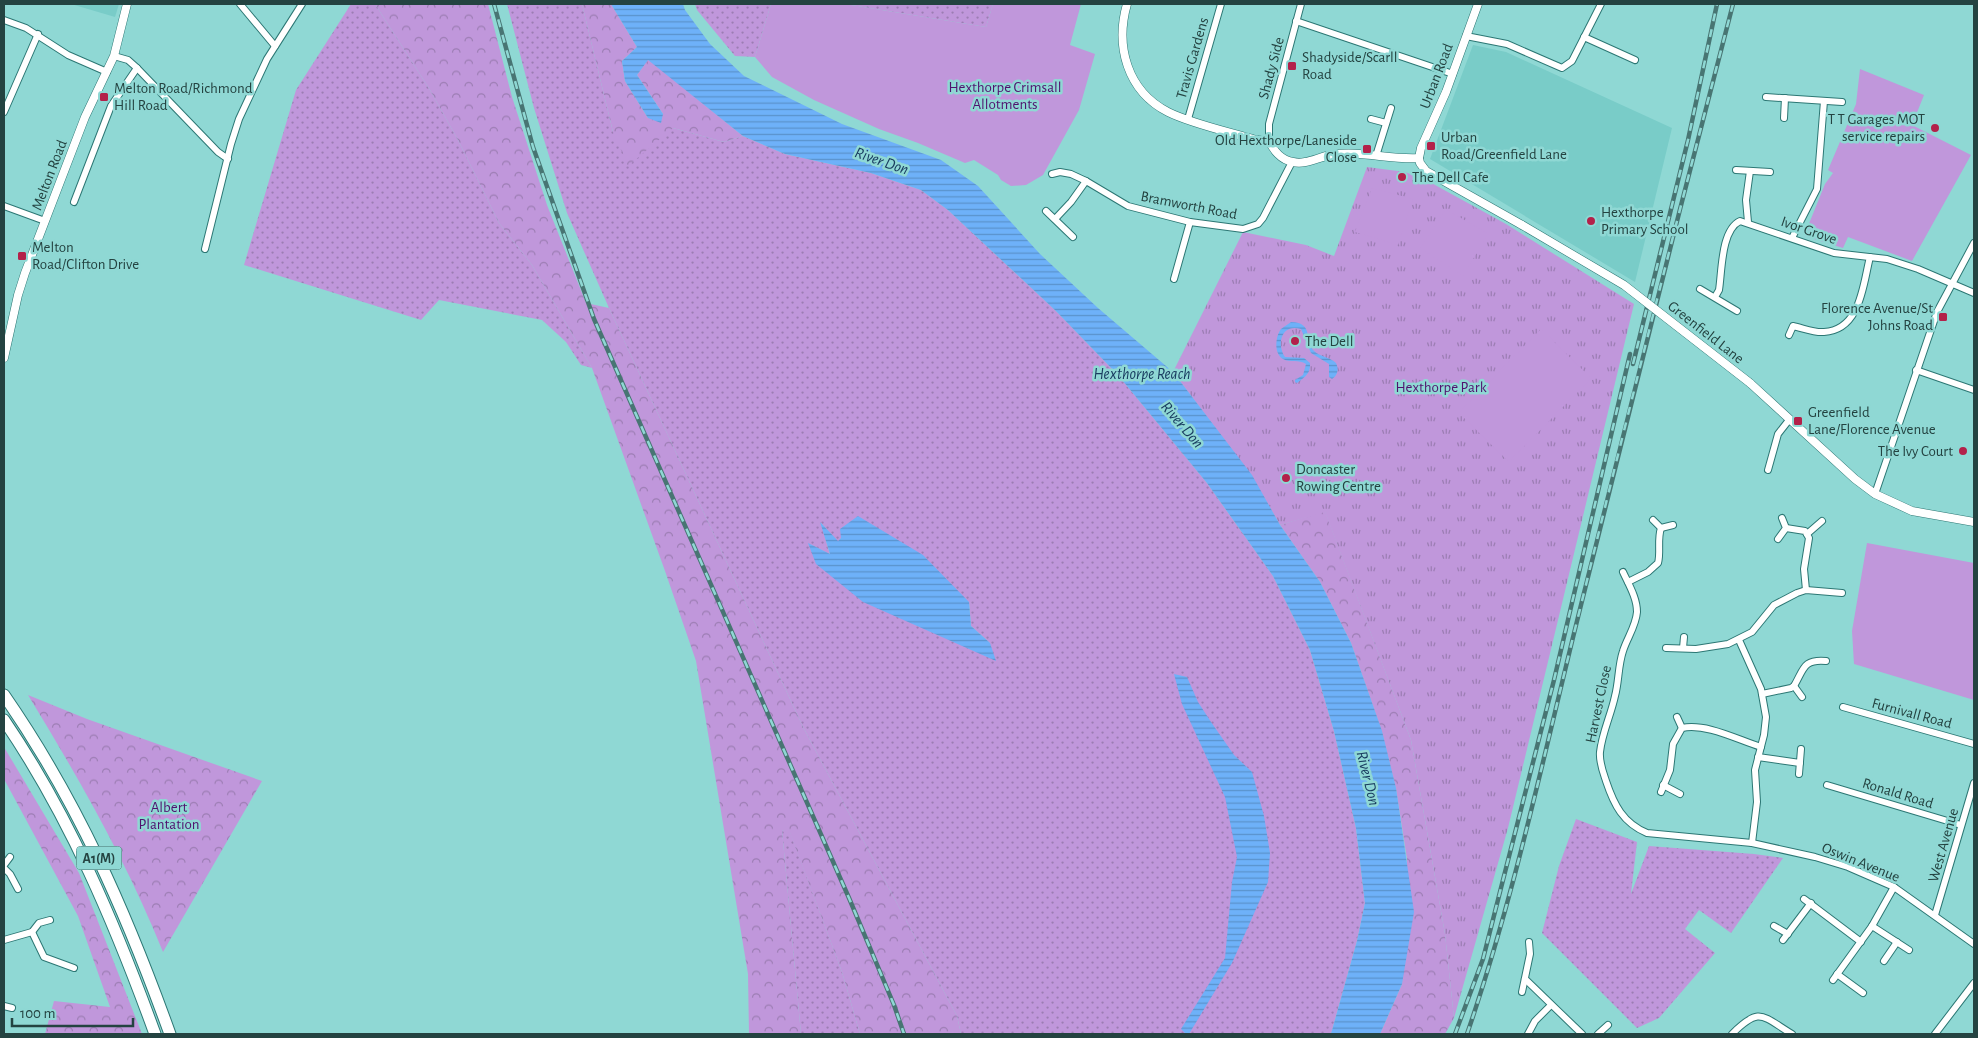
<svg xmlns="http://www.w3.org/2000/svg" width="1978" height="1038" viewBox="0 0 1978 1038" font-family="'Alegreya Sans',sans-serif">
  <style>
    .built { fill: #79ccc8 }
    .grass { fill: url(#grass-dots); fill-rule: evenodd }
    .forest { fill: url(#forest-crowns) }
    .park { fill: url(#park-tufts) }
    .garden { fill: #c097db }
    .water { fill: url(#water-rules) }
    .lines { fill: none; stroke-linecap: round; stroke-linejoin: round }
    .minor-casing { stroke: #2c7774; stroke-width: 8 }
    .tertiary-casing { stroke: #2c7774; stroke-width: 9 }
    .motorway-casing { stroke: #2c7774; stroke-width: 13 }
    .minor { stroke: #fff; stroke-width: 6 }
    .tertiary { stroke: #fff; stroke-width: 8 }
    .motorway { stroke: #fff; stroke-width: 11 }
    .rail-casing { stroke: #487573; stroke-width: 4.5 }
    .rail { stroke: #8fd8d4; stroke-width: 2.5; stroke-dasharray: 8; stroke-linecap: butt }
    .tertiary-bridge-casing { stroke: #2c7774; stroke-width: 9; stroke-linecap: butt }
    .tertiary-bridge { stroke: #fff; stroke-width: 8 }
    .poi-dot { fill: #b3214a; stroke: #8fd8d4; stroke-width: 2 }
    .labels { text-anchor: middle; stroke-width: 5; stroke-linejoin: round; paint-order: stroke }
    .shield { fill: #8fd8d4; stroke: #44706d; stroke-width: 1 }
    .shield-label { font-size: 14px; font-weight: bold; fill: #244341 }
    .poi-label { font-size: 15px; fill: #244341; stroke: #8fd8d4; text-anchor: start }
    .street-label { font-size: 15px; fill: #244341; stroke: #8fd8d4 }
    .park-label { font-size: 15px; fill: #50126e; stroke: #8fd8d4 }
    .water-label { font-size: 16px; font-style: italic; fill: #193c60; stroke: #8fd8d4 }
  </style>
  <defs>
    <pattern id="grass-dots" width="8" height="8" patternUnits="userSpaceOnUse" patternTransform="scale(1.25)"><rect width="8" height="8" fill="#c097db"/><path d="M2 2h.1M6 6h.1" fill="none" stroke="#9c7db3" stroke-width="1.8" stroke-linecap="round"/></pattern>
    <pattern id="forest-crowns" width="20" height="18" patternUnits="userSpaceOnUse" patternTransform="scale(1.25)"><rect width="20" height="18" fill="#c097db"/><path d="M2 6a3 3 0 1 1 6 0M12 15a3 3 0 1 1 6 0" fill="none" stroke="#9c7db3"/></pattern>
    <pattern id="park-tufts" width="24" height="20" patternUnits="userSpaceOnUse" patternTransform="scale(1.25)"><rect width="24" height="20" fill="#c097db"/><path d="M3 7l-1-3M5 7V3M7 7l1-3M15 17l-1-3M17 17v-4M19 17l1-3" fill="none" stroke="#9c7db3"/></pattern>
    <pattern id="water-rules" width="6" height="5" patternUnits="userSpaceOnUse" patternTransform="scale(1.25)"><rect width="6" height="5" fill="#6eb1f9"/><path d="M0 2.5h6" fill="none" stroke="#5a92cb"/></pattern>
  </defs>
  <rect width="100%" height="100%" fill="#8fd8d4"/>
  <g class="built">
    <polygon points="71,4 119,4 115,17"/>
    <polygon points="1473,45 1506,52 1672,128 1635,282 1430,159"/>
  </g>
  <g class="grass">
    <polygon points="351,4 375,4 430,90 458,140 499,223 532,265 592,368 581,365 566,342 542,320 439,300 421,320 244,265 296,90"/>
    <path d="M507,4H582L613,132L673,128L724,142L743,136L785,154L871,173L921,190L948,210L1056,311L1118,375L1207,483L1273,576L1310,650L1334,731L1356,828L1365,903L1357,941L1331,1034H961L957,1016L803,727L609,308L567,213L534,108ZM821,523L838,542L841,538L969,602L971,626L990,643L809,543L830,555Z"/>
    <polygon points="695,4 771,4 755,57 735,56 697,10"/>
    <polygon points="845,4 993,4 986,27"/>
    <polygon points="1576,819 1637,842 1631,894 1649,846 1754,854 1783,858 1731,933 1699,910 1685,929 1715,953 1659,1018 1637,1028 1542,933 1559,866"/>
    <polygon points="782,830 790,832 842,972 860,1034 801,1034"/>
  </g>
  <g class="forest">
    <polygon points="375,4 488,4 512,97 547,205 586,303 609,308 803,727 957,1016 961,1034 860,1034 842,972 790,833 782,830 801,1034 749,1034 748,974 696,661 665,571 592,368 532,265 499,223 458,140 430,90"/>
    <polygon points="582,4 611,4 637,47 622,61 625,81 648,118 663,114 637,75 648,59 743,136 724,142 673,128 628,166 613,132"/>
    <polygon points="1325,511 1411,740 1445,934 1454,1018 1445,1034 1380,1034 1402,984 1407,859 1396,789 1381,729 1351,643 1320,582 1280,525"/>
    <path d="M28,695L87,719L262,781L163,952C127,862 78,777 28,695Z"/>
    <polygon points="4,747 79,873 142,1034 45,1034 54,1001 110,1007 78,916 4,779"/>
  </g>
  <polygon class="park" points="1367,167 1405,172 1426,180 1506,224 1634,304 1508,828 1454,1018 1445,934 1411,740 1325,512 1280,525 1251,475 1173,372 1243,232 1306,245 1334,256"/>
  <g class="garden">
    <polygon points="771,4 845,4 986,27 993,4 1081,4 1070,45 1095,54 1079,110 1043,175 1026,185 1011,186 1001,180 998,175 974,160 965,163 918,143 879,129 814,100 772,77 755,57"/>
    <polygon points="1860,69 1924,95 1912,125 1971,155 1912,261 1848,237 1843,248 1804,236 1825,184 1833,173 1828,170 1856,104"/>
    <polygon points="1372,188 1413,199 1398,245 1355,232"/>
    <polygon points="1446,209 1488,234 1463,276 1420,248"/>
    <polygon points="1541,329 1591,378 1509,462 1459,413"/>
    <polygon points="1867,543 1974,563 1974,700 1854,664 1852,631"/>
  </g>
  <g class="water">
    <polygon points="611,4 683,4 685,10 710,44 744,76 842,124 941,160 978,186 1040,254 1098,308 1173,372 1252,475 1280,525 1320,582 1351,643 1382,731 1396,788 1414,912 1402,984 1380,1034 1331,1034 1357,941 1365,903 1356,828 1334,731 1310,650 1273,576 1207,483 1118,375 1056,311 948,210 921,190 871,173 785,154 743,136 648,60 637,75 663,114 661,123 648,118 625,81 622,61 637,47"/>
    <path d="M1291,322C1315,323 1303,340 1314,351C1320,357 1330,357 1336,363C1339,369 1338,375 1332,379L1329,377V364L1311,353L1301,329C1282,323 1276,343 1285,357L1304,358L1310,363C1311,373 1305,377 1297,383L1295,382V380L1303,375L1306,364C1299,359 1290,363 1283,359C1274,354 1275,337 1281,329C1284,327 1288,324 1291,322Z"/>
    <polygon points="858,516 923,555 969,602 971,626 990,643 996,661 863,602 816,564 808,543 830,554 820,522 838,541 841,538 840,529"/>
    <polygon points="1174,674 1187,677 1198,702 1211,722 1234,755 1252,772 1264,816 1270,853 1268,882 1232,963 1189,1034 1186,1034 1181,1029 1225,958 1232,882 1237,857 1225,797 1182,704"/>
  </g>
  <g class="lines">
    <g class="minor-casing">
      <g id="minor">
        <polyline points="240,4 275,46"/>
        <polyline points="4,20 26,28 68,55 107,72"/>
        <polyline points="1296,21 1453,74"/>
        <polyline points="1466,36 1507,44 1562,68 1572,61 1601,4"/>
        <polyline points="1584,37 1635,60"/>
        <polyline points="114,56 128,60 137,68 218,152 228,159"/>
        <polyline points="1766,97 1842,102"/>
        <polyline points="4,112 38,34"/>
        <polyline points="1784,118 1785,98"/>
        <polyline points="1188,119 1221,4"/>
        <polyline points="1371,119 1386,123"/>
        <polyline points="1269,140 1269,124 1301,4"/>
        <polyline points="1376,156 1391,108"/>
        <polyline points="1736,170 1770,172"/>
        <polyline points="1052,174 1060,172 1071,174 1086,181 1128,206 1190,222 1243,229 1258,224 1263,218 1292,162"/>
        <polyline points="74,202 111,106 137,68"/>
        <polyline points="4,206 45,221"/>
        <polyline points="1046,211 1073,237"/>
        <polyline points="1055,219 1071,202 1086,181"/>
        <polyline points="1748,222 1746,200 1750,171"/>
        <polyline points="1792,238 1817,189 1824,101"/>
        <polyline points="205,249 231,144 239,119 267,59 302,4"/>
        <polyline points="1174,279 1190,222"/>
        <polyline points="1700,289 1737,311"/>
        <path d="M1715,297L1719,290C1722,271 1721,230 1740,221L1834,253L1887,259L1918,269L1974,293"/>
        <path d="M1789,335L1793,326C1803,328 1814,333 1824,332C1861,330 1863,284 1870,257"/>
        <polyline points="1916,370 1974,390"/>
        <polyline points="1768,470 1778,434 1789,420"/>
        <polyline points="1875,494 1937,312 1974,243"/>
        <polyline points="1653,520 1661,528 1673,525"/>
        <polyline points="1786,528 1805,531 1809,538 1804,569 1806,590"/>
        <polyline points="1807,534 1822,521"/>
        <polyline points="1778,539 1786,528 1782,518"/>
        <path d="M1623,572C1629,585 1637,598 1637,612C1636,626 1627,638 1623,651C1618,666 1619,681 1615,696C1611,715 1602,733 1600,752C1599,762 1603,772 1606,781C1614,805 1623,823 1647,833L1752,843L1815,857L1848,867L1894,887L1974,944"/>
        <path d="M1628,582L1648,572L1658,563C1661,552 1657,540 1661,528"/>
        <polyline points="1739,640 1761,689 1766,717 1764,735 1755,770 1757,802 1752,843"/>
        <polyline points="1666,648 1696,649 1728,644 1752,632 1774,605 1797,593 1806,590 1842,593"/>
        <polyline points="1683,648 1684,637"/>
        <polyline points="1794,686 1802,697"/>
        <path d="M1762,694L1791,688L1794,686C1804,669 1803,659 1826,661"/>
        <polyline points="1843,707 1974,744"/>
        <polyline points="1677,717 1682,728"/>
        <polyline points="1758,757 1800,763"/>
        <polyline points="1799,774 1801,749"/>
        <polyline points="1663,785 1680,794"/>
        <polyline points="1827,785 1961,825"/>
        <path d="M1661,792L1670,770L1673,744L1682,728C1707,723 1738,740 1761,747"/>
        <polyline points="4,865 10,857"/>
        <polyline points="4,868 10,874 18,889"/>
        <polyline points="1804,899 1861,942"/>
        <polyline points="1935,915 1974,783"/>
        <polyline points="1774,926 1788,934"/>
        <polyline points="1872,926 1909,950"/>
        <polyline points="32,932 44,957 74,968"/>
        <polyline points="4,940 32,932 39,923 50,920"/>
        <polyline points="1783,940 1811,903"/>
        <polyline points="1884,961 1897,942"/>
        <polyline points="1837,974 1863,993"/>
        <polyline points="1525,979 1582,1034"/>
        <polyline points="1833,980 1872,926 1894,887"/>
        <polyline points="1522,992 1530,954 1529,942"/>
        <polyline points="4,1006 12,1008"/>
        <polyline points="1528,1034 1535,1021 1551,1005"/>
        <polyline points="1598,1034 1608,1025"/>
        <path d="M1732,1034C1760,1006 1762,1016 1792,1034"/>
        <polyline points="1935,1034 1974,983"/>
      </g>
    </g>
    <g class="tertiary-casing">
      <g id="tertiary">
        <path d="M1127,4C1115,46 1127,91 1168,112C1192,124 1230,132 1256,140H1269C1273,150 1281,160 1293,162C1306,165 1318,157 1331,155C1359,150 1390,160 1419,158"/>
        <polyline points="1419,158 1421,148 1446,92 1478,4"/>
        <polyline points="1419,158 1420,163 1426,171 1522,225"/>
        <polyline points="4,358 18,295 25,273 85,117 114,56 127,4"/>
        <polyline points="1750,383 1855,479 1875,494 1912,511 1974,522"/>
      </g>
    </g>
    <g class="motorway-casing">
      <g id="motorway">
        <path d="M4,695C78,802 126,912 170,1034"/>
        <path d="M4,720C70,817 115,924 155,1034"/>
      </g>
    </g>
    <use href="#minor" class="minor"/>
    <use href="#tertiary" class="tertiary"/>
    <use href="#motorway" class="motorway"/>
    <g class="rail-casing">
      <g id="rail">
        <polyline points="494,4 533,147 594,319 849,898 894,1005 904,1034"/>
        <polyline points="1633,364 1688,140 1717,4"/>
        <polyline points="1455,1034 1483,959 1503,880 1554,680 1630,354"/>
        <path d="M1467,1034C1515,895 1545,749 1581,605C1630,404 1681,204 1733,4"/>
      </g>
    </g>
    <use href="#rail" class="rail"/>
    <g class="tertiary-bridge-casing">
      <polyline id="tertiary-bridge" points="1522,225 1624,285 1750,383"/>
    </g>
    <use href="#tertiary-bridge" class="tertiary-bridge"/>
  </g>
  <g class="poi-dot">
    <rect x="1287" y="61" width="10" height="10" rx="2.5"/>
    <rect x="99" y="92" width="10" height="10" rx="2.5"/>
    <circle cx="1935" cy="128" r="5"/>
    <rect x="1426" y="141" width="10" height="10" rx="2.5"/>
    <rect x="1362" y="144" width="10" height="10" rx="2.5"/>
    <circle cx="1402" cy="177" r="5"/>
    <circle cx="1591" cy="221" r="5"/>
    <rect x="17" y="251" width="10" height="10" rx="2.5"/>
    <rect x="1938" y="312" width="10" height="10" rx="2.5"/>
    <circle cx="1295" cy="341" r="5"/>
    <rect x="1793" y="416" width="10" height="10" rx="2.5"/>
    <circle cx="1963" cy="451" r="5"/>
    <circle cx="1286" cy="478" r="5"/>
  </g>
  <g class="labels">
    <rect class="shield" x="76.5" y="846.5" width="45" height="23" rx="4"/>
    <g class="shield-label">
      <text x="99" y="863">A1(M)</text>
    </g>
    <g class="poi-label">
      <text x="1302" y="62">Shadyside/Scarll<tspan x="1302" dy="17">Road</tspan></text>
      <text x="114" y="93">Melton Road/Richmond<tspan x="114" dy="17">Hill Road</tspan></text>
      <text x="1925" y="124" text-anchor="end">T T Garages MOT<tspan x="1925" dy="17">service repairs</tspan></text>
      <text x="1441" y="142">Urban<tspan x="1441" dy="17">Road/Greenfield Lane</tspan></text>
      <text x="1357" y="145" text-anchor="end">Old Hexthorpe/Laneside<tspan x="1357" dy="17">Close</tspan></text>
      <text x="1412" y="182">The Dell Cafe</text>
      <text x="1601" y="217">Hexthorpe<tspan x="1601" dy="17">Primary School</tspan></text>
      <text x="32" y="252">Melton<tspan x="32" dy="17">Road/Clifton Drive</tspan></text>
      <text x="1933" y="313" text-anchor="end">Florence Avenue/St<tspan x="1933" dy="17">Johns Road</tspan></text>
      <text x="1305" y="346">The Dell</text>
      <text x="1808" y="417">Greenfield<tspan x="1808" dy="17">Lane/Florence Avenue</tspan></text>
      <text x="1953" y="456" text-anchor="end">The Ivy Court</text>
      <text x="1296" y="474">Doncaster<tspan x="1296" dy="17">Rowing Centre</tspan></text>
    </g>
    <g class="street-label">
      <text transform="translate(1192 58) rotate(-74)" y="5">Travis Gardens</text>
      <text transform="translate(1271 68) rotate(-75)" y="5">Shady Side</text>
      <text transform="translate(1436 76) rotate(-69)" y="5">Urban Road</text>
      <text transform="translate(49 175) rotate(-69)" y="5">Melton Road</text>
      <text transform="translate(1189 205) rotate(11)" y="5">Bramworth Road</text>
      <text transform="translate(1809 230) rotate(19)" y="5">Ivor Grove</text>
      <text transform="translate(1706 332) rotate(38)" y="5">Greenfield Lane</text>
      <text transform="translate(1598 704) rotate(-78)" y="5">Harvest Close</text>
      <text transform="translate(1912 713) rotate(15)" y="5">Furnivall Road</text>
      <text transform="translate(1898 793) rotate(17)" y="5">Ronald Road</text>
      <text transform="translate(1943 845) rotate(-74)" y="5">West Avenue</text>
      <text transform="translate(1861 862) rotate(22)" y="5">Oswin Avenue</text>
    </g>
    <g class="park-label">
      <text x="1005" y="92">Hexthorpe Crimsall<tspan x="1005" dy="17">Allotments</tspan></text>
      <text x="1441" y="392">Hexthorpe Park</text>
      <text x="169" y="812">Albert<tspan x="169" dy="17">Plantation</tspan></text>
    </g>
    <g class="water-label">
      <text transform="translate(882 160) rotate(19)" y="6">River Don</text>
      <text x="1142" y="379">Hexthorpe Reach</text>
      <text transform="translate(1183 424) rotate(49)" y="6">River Don</text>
      <text transform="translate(1369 778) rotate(76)" y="6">River Don</text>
    </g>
  </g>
  <rect width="1978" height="1038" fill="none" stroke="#244341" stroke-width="10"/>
  <path d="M12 1018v8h121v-8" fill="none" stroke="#244341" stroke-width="2.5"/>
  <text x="20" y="1018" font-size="15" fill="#244341" stroke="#8fd8d4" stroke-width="4" paint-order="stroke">100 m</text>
</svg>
